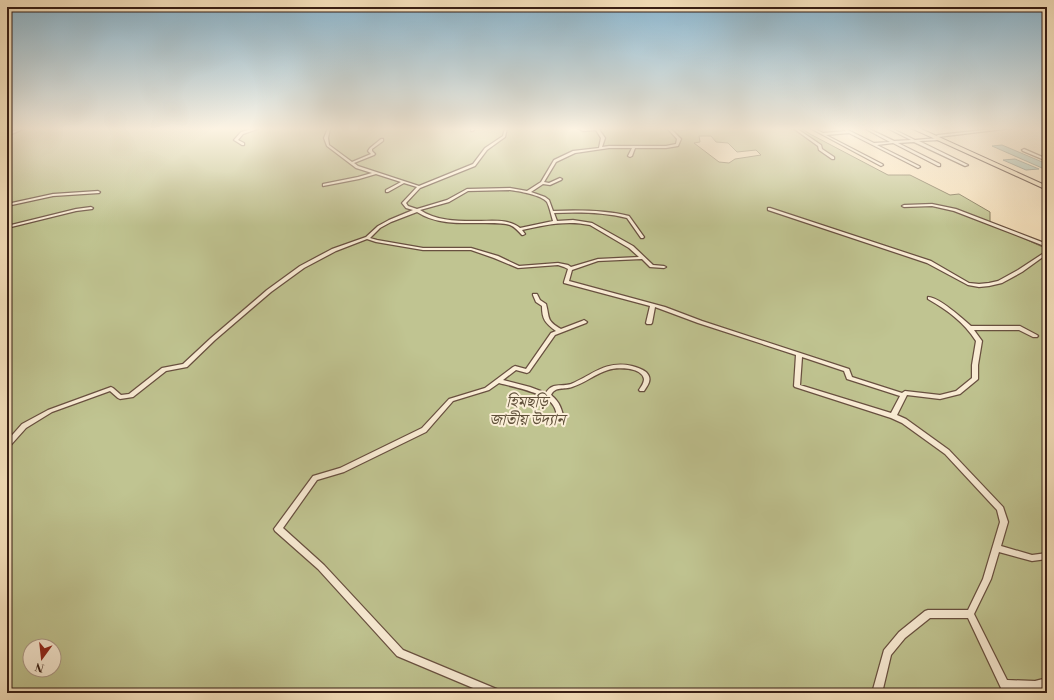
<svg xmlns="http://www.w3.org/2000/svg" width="1054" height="700" viewBox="0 0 1054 700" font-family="'Libre Bodoni','Noto Serif Bengali',serif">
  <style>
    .green { fill: #c0c491; stroke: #7c7153; fill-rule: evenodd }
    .water { fill: #9ebfb3; stroke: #757f74 }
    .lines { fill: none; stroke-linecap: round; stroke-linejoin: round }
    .street-casing { stroke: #685040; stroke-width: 2.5 }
    .highway-casing { stroke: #371e15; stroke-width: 2 }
    .street { fill: #fbeed7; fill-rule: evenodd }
    .highway { fill: #f9e5c1; fill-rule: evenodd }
    .labels { text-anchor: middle; stroke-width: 4; stroke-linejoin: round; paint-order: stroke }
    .park-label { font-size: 16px; font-style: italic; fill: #60503a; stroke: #fbeed7 }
  </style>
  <rect width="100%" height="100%" fill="#f9e5c1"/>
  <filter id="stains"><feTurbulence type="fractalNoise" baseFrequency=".005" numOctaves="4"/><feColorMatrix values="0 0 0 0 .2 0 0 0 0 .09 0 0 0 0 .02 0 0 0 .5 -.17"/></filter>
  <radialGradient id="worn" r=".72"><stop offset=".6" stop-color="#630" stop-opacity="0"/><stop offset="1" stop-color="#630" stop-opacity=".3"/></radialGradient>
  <path class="green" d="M7,128H675L679,131L697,128H801L810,134L888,175H910L950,195L959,194L990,212V223L1047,249V693H7ZM699,136H711L716,142L728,143L737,152L756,150L761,155L735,159L729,163L719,162L694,143L700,142ZM30,646H54V670H30Z"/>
  <g class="water">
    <polygon points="1002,145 1047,164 1047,168 1042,168 992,146"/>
    <polygon points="1015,159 1039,169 1026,170 1003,160"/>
  </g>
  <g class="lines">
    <g class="street-casing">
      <g id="street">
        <polygon points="21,128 25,128 7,136 7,134"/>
        <polygon points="255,128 260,128 243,134 238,140 244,143 244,145 242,145 234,140 241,132"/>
        <path d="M328,128H330L328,138L329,145L352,162L371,154L368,151L370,148L381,139H383V141L372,149V151L375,154L374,155L354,163L358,166L419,186L473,164L485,148L503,136L505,128H507L505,137L487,150L475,166L420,188L406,203L408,206L417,209L447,200L467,189L510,188L527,191L541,182L554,160L573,151L599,148L601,138L596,130L583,131L578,128L583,129L598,128L605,138L602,147L609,146H666L676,144L677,139L667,128H670L681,139L678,146L666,148H635L632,156L630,157L628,156L632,148H609L575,153L556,162L544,182L549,183L560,178L562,179L561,180L550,185L543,184L531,192L545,197L549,200L553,211C579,210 605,210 629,216L644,237L643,238H641L627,218C603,212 578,212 554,213L557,221L573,220L592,223L633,246L653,265L664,266L666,267L664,268L650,267L642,259L598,261L572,270L569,281L665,307L702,321L849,369L852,377L902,393L905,391L940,395L956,391L972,378V365L976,341C964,322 947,310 928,299V297C939,297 963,319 971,326H1020L1037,335L1038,336L1037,337H1033L1019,330H974L982,341L978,365V379L977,380L960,394L940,399L907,395L897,415L906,419L949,450L1003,507L1008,522L1001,546L1032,555L1047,553V559L1032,561L999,552L991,579L974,614L1007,680L1035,681L1047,678V688L1035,691L1004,690L1001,688L968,618H930L905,638L891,655L882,693H872L884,650L899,632L925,611L928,610H968L983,579L1000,522L997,510L945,454L902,423L891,418L795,387L794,386L796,355L698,323L655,307L652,323L651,324H647L646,323L650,306L564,283V282L568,269L564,267L558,265L518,268L494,258L471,250H423L376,242L367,239L336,251L304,268L271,292L215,340L187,367L166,371L133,397L120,399L118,398L110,391L52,412L26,428L9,447H7V441L22,424L48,410L111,387L113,388L121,395L129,394L162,368L183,364L211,338L267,290L300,266L332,249L366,237L378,226L389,220L413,210L406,208L402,203L417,187L404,183L388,192H386V190L401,182L376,174L359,179L323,186V184L358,177L372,173L356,168L327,146L324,138ZM510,190C518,191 542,195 547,202C550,208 551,215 553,221L520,228C510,219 493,221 481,221C460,221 438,222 420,210L449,202L468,191ZM417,212C437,225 462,223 485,223C493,223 503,223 510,225C515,227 518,231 522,235H523L525,234L522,230C544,225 567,220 590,225L629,248L639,257L598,259L571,267L568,265L558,263L519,266L498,256L471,248H423L377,240L370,238L380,228L391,222ZM802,357L844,371L847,379L900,396L891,413L800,385Z"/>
        <polygon points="472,128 475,128 473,131 471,131"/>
        <polygon points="793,128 796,128 821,145 822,149 834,157 834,159 832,159 819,150 818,146"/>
        <polygon points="810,128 813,128 823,133 846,131 841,128 844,128 874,143 890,142 864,128 867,128 894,141 911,140 887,128 891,128 915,140 938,138 939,138 939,140 919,141 968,165 965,166 914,142 898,143 940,164 940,166 938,166 893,143 877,145 919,166 920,167 918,168 849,133 826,135 882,164 883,165 881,166"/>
        <polygon points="1002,128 1012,128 938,137 936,136 938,135"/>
        <polygon points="1024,149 1047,159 1047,161 1023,151 1022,150"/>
        <polygon points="98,191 100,192 99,193 53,196 7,206 7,204 53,194"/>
        <polygon points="932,204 956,209 1047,244 1047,247 954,211 932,206 904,207 902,206 904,205"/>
        <polygon points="91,207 93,208 92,209 76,211 7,228 7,226 76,209"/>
        <polygon points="768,208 770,208 931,261 969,283 979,284 989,283 998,281 1018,270 1047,251 1047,254 1022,272 1002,283 989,286 979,287 968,285 927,263 768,210"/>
        <path d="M533,294H537L540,300L546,304C550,319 546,320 561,329L582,321L584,320L587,322L586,323L555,335L529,372L527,373L516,370L503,380L530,387L546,393C552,382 561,387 571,384C593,375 605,360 632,366C636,367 642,369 646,372C653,379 648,385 644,391H640L639,390C641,387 644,383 644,379C642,367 616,367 608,370C595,374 585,383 572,387C564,390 555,386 551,395C560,402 562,410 564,420L563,422H559L558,420C557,415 556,409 553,405C546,393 513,387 499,383L489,390L453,401L426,432L344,472L317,480L283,528L324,565L403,650L499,690L501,693H485L397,656L318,569L275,531L274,529L313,476L340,468L422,428L449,399L485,388L513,367L515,366L526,369L551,333L556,331C545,323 542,319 542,306L536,302L533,295Z"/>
      </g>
    </g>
    <g class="highway-casing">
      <polygon id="highway" points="911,128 919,128 1047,186 1047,190"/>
    </g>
    <use href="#street" class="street"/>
    <use href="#highway" class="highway"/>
  </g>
  <linearGradient id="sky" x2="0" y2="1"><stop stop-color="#8ab8d3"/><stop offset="0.57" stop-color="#fcf3e3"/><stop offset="1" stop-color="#fcf3e3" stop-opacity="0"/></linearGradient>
  <rect width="1054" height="226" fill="url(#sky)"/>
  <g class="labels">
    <g class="park-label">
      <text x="527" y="407">হিমছড়ি<tspan x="527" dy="18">জাতীয় উদ্যান</tspan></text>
    </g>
  </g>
  <rect width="1054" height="700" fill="none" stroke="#f9e5c1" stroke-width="24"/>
  <rect x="8" y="8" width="1038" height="684" fill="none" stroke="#371e15" stroke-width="2"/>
  <rect x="12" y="12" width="1030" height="676" fill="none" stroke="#371e15"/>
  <g transform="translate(42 658) rotate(195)"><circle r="19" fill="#fbeed7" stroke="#ad9b89"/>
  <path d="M0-3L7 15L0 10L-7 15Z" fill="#8f2418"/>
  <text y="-6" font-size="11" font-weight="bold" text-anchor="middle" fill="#371e15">N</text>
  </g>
  <rect width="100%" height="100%" filter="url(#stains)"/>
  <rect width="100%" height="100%" fill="url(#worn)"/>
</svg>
